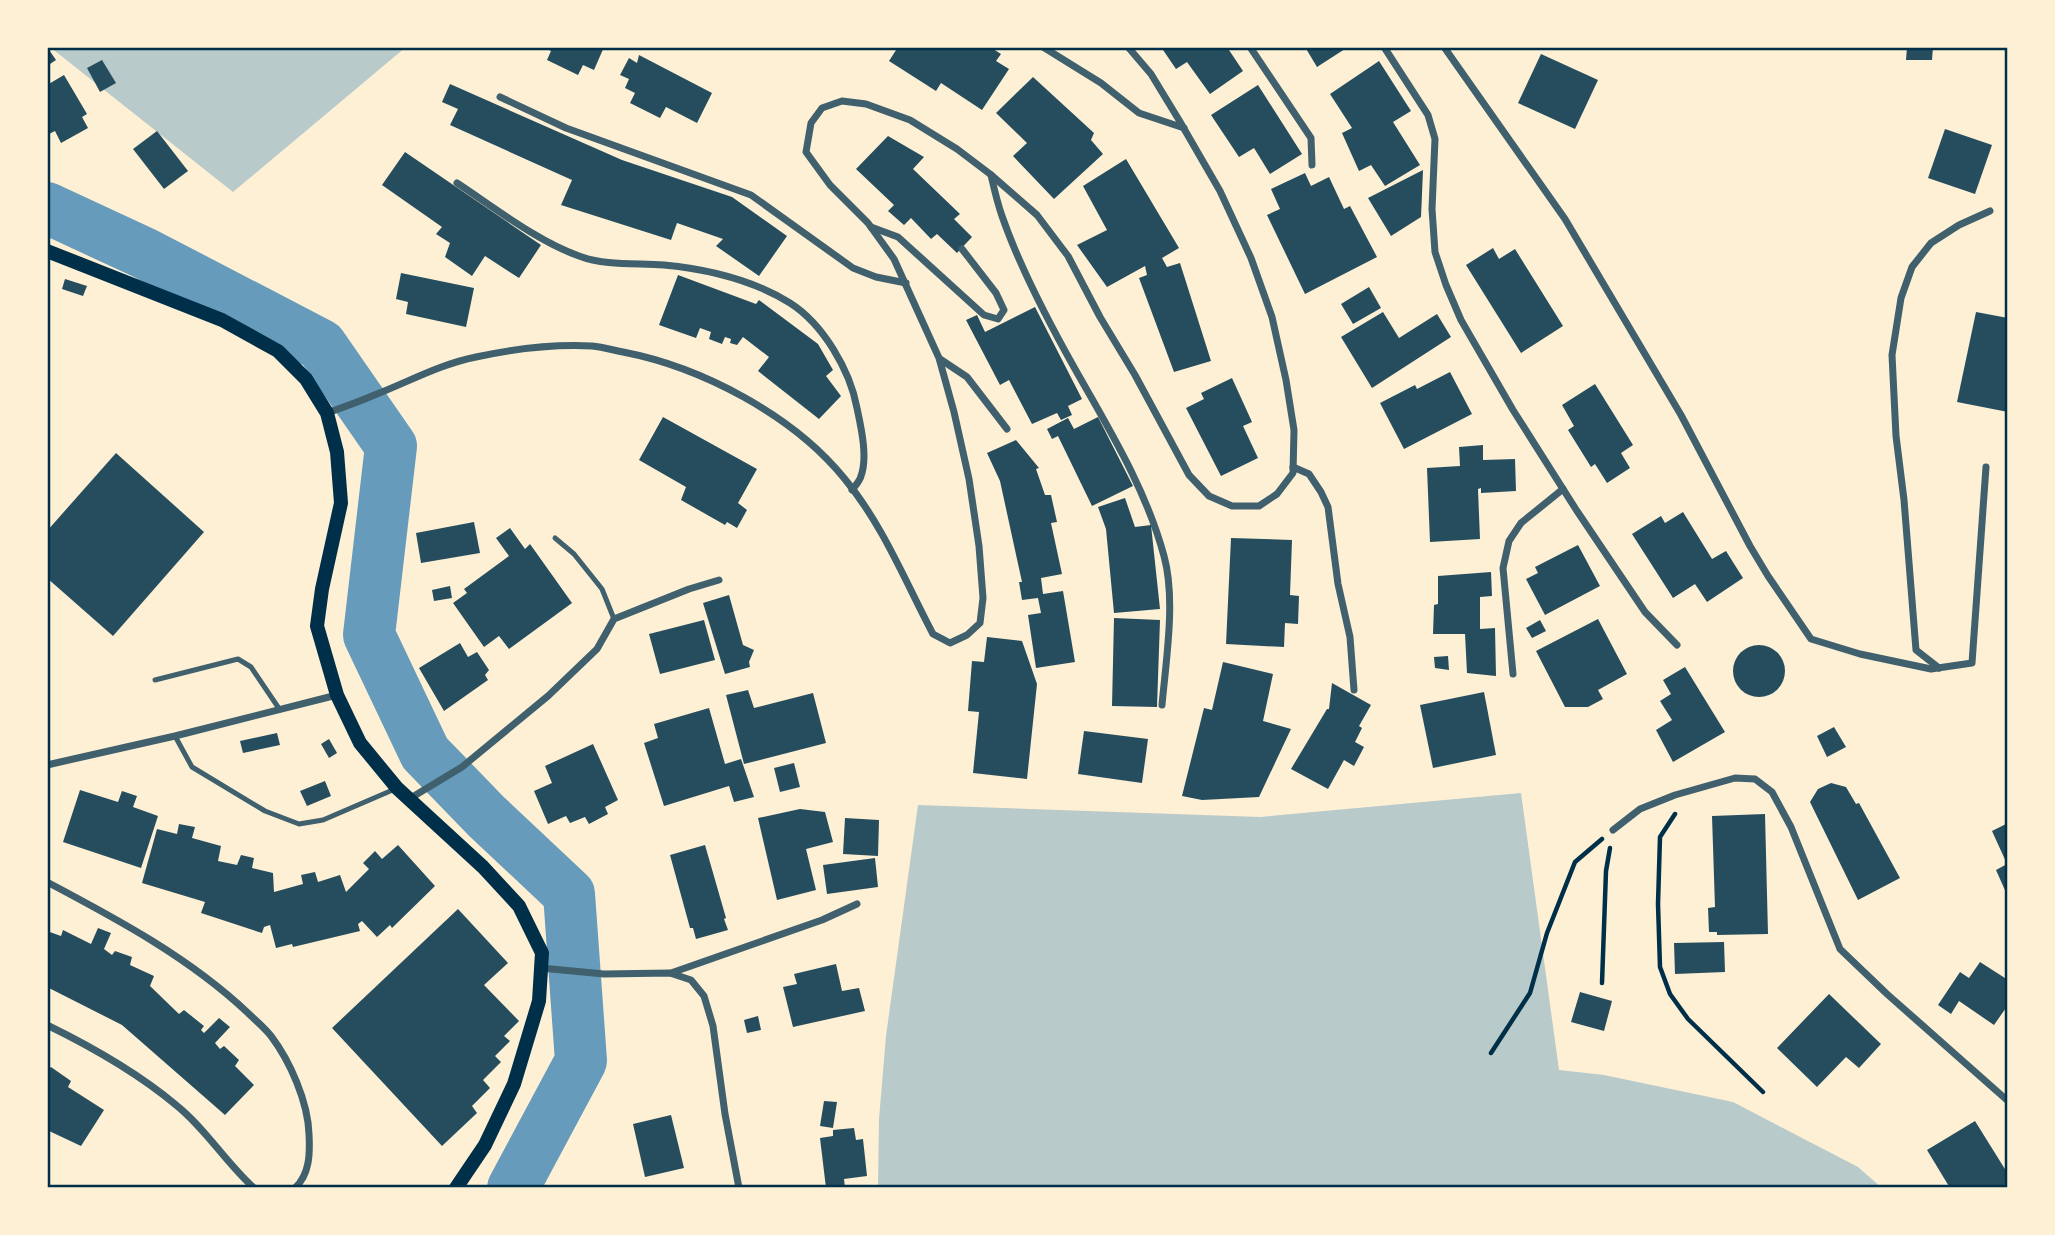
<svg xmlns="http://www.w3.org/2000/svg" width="2055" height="1235" viewBox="0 0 2055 1235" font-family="'Public Sans',sans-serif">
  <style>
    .green { fill: #b9caca }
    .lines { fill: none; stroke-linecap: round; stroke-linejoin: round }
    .river { stroke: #669bbc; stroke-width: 52 }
    .building { fill: #264d5e }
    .path { stroke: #003049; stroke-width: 4.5 }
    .service { stroke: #3f606c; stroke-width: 5 }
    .minor { stroke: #3f606c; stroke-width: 7 }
    .secondary { stroke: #003049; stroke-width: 14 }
    .neatline { fill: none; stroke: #003049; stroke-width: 2.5 }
  </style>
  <rect width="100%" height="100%" fill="#fdf0d5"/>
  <g class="green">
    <polygon points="50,47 406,47 233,192"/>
    <polygon points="1521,793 1559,1070 1604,1075 1733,1102 1858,1167 1882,1188 878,1188 879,1119 886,1036 918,805 1260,817"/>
  </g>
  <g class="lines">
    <polyline class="river" points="47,208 144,253 321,345 391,446 369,635 425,753 486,816 569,894 581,1061 513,1188"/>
  </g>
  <g class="building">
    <polygon points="47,47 56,60 47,66"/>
    <polygon points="543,47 604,47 594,70 583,65 578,75 547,60 551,51"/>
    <polygon points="898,47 990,47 1001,54 996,61 1009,69 982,110 941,83 936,91 889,61"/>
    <polygon points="1161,47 1227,47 1243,71 1210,94 1187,62 1176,69"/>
    <polygon points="1305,47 1348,47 1317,67"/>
    <polygon points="1907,47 1933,47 1932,60 1906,60"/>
    <polygon points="1541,54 1598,80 1575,129 1518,103"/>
    <polygon points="639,55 712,93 697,123 666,107 660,118 630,103 635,93 625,88 629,79 620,75 629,58 637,63"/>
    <polygon points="102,60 116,83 100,92 87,68"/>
    <polygon points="1379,61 1411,111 1393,122 1420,165 1385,186 1371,165 1359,171 1342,133 1352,128 1330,94"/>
    <polygon points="64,75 87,114 82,117 88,128 61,143 55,131 47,135 47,85"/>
    <polygon points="1033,77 1094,133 1091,140 1103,154 1054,199 1013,156 1027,143 996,113"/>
    <polygon points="450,84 622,160 732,197 787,236 759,276 716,246 723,239 677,223 671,240 561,205 572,180 450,125 458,109 442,102"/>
    <polygon points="1258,85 1302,154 1270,174 1254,148 1239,157 1211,115"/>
    <polygon points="1945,129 1992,145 1975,194 1928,178"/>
    <polygon points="157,131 188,171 164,189 133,149"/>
    <polygon points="888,136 924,157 913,169 960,214 954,219 972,237 957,253 937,234 931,239 911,218 904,225 888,211 894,205 856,169"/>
    <polygon points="405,152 541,245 519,278 485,256 472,276 445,257 450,243 436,234 442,227 382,185"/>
    <polygon points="1126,159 1179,248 1162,258 1167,267 1180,263 1211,361 1174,372 1139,278 1147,275 1145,266 1107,287 1077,245 1107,230 1083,186"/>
    <polygon points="1423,170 1421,217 1391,236 1368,198"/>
    <polygon points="1305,173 1311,186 1329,177 1344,209 1350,206 1377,257 1305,294 1267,215 1280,209 1271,189"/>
    <polygon points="1493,248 1499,259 1515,249 1563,326 1521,353 1466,265"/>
    <polygon points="401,273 474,288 466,327 406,314 408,302 396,299"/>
    <polygon points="678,275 756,304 759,300 818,344 833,370 826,376 841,396 819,419 758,371 769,357 743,337 737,345 730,343 731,339 725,337 722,344 709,339 711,332 700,328 696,338 659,325"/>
    <polygon points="65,279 87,286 83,296 62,289"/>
    <polygon points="1369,287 1381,308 1353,324 1341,304"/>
    <polygon points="1035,307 1082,399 1068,406 1072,415 1061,420 1057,413 1032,424 1009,380 1000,385 966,320 977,315 985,332"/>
    <polygon points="1383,312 1399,338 1437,314 1451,337 1372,388 1341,337"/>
    <polygon points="1976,312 2008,318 2008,412 1957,402"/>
    <polygon points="1450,372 1472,414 1404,449 1380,403 1415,385 1417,389"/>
    <polygon points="1232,378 1252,422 1243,426 1258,458 1221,476 1186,408 1204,399 1201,393"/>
    <polygon points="1595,384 1633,445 1621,453 1630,468 1607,483 1595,464 1591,467 1568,430 1574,426 1562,405"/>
    <polygon points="663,417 757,469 738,503 747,510 737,528 727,522 725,525 681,500 686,487 639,460"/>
    <polygon points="1098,417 1133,486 1092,506 1058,436 1052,439 1047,429 1068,418 1074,429"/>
    <polygon points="1016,440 1039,468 1036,469 1045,495 1051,495 1057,522 1051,523 1062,574 1041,578 1043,594 1063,591 1075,662 1036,668 1028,615 1041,613 1038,598 1022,600 1019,582 1022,582 1000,481 987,453"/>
    <polygon points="1483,445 1483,460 1515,459 1516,491 1481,493 1481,488 1478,489 1480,539 1430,542 1427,468 1460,466 1459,447"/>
    <polygon points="116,453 204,532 113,636 47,578 47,531"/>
    <polygon points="1125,498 1135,527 1151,525 1160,609 1114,613 1106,529 1098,507"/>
    <polygon points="1683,512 1712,559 1726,551 1743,578 1707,602 1695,584 1673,598 1632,534 1661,516 1665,523"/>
    <polygon points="474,522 480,553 421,563 416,533"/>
    <polygon points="510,528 525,549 530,544 572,603 509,649 499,636 484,647 453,603 467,593 464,589 509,556 496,538"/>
    <polygon points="1231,538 1292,540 1290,595 1299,596 1298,624 1285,623 1284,647 1226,644"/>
    <polygon points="1578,545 1600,586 1545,615 1526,579 1538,573 1535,567"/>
    <polygon points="1491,572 1492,596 1480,597 1480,629 1495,628 1496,676 1467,673 1465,634 1433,634 1434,605 1438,604 1438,576"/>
    <polygon points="450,586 452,598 434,601 432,590"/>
    <polygon points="729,595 743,645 754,650 749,662 750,667 725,674 703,603"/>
    <polygon points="1114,618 1160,620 1157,707 1112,706"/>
    <polygon points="1598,619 1627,674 1598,690 1603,699 1588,707 1565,707 1536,651"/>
    <polygon points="704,620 715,660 660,674 649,634"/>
    <polygon points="1540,620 1546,631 1532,638 1526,628"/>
    <polygon points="987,637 1022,641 1037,684 1027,779 973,773 979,712 968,711 972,661 984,662"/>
    <polygon points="460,643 468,657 477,652 489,670 485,675 488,680 444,711 419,668"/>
    <circle cx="1759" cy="671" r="26"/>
    <polygon points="1448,656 1449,670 1435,668 1434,657"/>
    <polygon points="1223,662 1273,674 1263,721 1291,729 1259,797 1202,800 1182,796 1204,708 1212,710"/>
    <polygon points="1685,667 1725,732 1673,762 1656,730 1672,720 1660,701 1671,694 1663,680"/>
    <polygon points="1332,683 1371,705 1359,726 1362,728 1355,742 1364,747 1354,766 1344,760 1328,789 1291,769 1327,709 1329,709"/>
    <polygon points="748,690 754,708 813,693 826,743 744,764 726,695"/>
    <polygon points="1484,692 1496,755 1433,768 1420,705"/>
    <polygon points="709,708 725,764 741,759 754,797 734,802 729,786 664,806 644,743 658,738 654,724"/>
    <polygon points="1834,727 1846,747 1827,757 1817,736"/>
    <polygon points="1084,731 1148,739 1142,783 1078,774"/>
    <polygon points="277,733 280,745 243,753 240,741"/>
    <polygon points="329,739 337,753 329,758 321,744"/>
    <polygon points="593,744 618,800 605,807 608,814 589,824 585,817 570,823 566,816 548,824 534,791 552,783 545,766"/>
    <polygon points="794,763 800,787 780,792 774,768"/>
    <polygon points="325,781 331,796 307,806 300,791"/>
    <polygon points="1831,783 1846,787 1856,804 1859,803 1900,878 1858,900 1810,802 1818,789"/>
    <polygon points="80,790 118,802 122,791 137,796 133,807 158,816 141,868 63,842"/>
    <polygon points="800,809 825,812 833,842 806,849 816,890 777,900 758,818"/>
    <polygon points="1765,814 1768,934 1717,935 1717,932 1709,932 1708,908 1715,907 1712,816"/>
    <polygon points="845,818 879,820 878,856 843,854"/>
    <polygon points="2008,823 2008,897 1996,870 2007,864 1992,831"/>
    <polygon points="179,824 195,827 192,838 221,846 218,861 237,865 241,855 254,858 252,868 273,873 274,892 303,884 301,875 315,872 318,882 340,875 346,892 369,869 363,863 375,851 382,859 398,845 435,886 392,928 390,925 377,937 362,921 358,924 360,931 293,947 292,944 276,948 270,925 264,927 262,933 201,913 205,902 142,883 157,829 177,834"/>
    <polygon points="705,845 726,918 724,919 728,930 696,939 693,928 690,928 670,855"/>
    <polygon points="875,858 878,887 827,894 823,865"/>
    <polygon points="458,909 508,963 484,985 519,1021 504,1036 510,1041 495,1056 501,1062 483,1080 490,1088 472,1106 477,1113 442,1146 332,1028"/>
    <polygon points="98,928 111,933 104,949 112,955 115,951 132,957 130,965 154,976 150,986 179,1014 184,1010 204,1026 201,1030 204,1033 219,1018 230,1027 215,1043 220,1049 224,1046 239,1060 235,1066 254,1085 225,1115 122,1025 47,987 47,931 61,936 63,930 91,944"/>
    <polygon points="1724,942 1725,972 1675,974 1674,943"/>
    <polygon points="1980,962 2008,980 2008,1005 1994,1025 1959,1001 1951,1014 1938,1005 1960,972 1969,978"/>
    <polygon points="836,964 842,991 859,988 865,1011 793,1027 783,987 797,984 794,974"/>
    <polygon points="1580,992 1612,1001 1604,1031 1571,1022"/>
    <polygon points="1829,994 1881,1044 1859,1068 1846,1057 1817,1087 1777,1048"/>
    <polygon points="758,1016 761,1030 747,1033 744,1020"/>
    <polygon points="51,1067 71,1081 68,1087 104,1110 81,1146 47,1130 47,1071"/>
    <polygon points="824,1101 837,1102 833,1128 820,1126"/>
    <polygon points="671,1115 684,1168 645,1177 633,1124"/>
    <polygon points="1975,1121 2008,1174 2008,1183 2001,1188 1950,1188 1927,1150"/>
    <polygon points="854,1128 856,1140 863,1139 867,1176 844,1179 845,1188 826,1188 820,1138 833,1136 833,1130"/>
  </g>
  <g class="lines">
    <g class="path">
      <polyline points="1675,814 1660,837 1658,904 1660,967 1670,994 1688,1019 1763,1092"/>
      <polyline points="1602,983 1606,871 1610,848"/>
      <polyline points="1491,1053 1530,993 1547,933 1575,862 1602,839"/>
    </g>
    <g class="service">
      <polyline points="555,538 574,554 602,589 614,619"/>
      <polyline points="155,680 238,659 251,667 280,710"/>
      <polyline points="175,736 192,767 265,811 299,824 323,820 395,789"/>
    </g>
    <g class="minor">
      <polyline points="1043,47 1101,83 1139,113 1184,128"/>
      <polyline points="1250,47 1311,138 1312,165"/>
      <polyline points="1384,47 1428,115 1435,139 1432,209 1435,252 1446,285 1461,320 1513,410 1577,511 1645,612 1677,645"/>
      <polyline points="1444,47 1565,219 1681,415 1750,546 1768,576 1811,639 1860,654 1931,669 1972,663 1986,467"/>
      <polyline points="500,97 566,128 751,195 853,268 876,277 906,283"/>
      <path d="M991,175C994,188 997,202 1002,216C1020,268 1048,321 1075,369C1109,429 1146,489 1164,556C1176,599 1166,660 1162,705"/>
      <path d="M457,183C495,208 537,241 579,256C605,266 636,263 664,265C706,269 753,280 790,303C823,324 850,370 857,408C861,427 868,457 861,476C860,481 855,486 852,490"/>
      <polyline points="871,227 898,237 984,315 998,319 1004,310 996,293 962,249"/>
      <polyline points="940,359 967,377 1007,429"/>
      <path d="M327,413C344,407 361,401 377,394C410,381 441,364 476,357C513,349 554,344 592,346C602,347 613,350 623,352C701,367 793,415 844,478C883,525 905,581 933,634L950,643L967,635L980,623L983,598L979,546L969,479L954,412L939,358L894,259L868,223L830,185L806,152L811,123L822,108L842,101L866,104L910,120L957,149L990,174L1037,215L1068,256L1100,317L1135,375L1189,475L1209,496L1232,506H1259L1277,494L1293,473L1294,430L1286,380L1272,317L1251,258L1220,191L1179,120L1151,74L1128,47"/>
      <polyline points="1293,467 1309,474 1321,492 1328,507 1338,584 1350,637 1354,690"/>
      <polyline points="1939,668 1916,650 1904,500 1896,436 1892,355 1901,298 1912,267 1931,243 1959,225 1990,211"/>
      <polyline points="1513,674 1503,568 1509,541 1521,523 1563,489"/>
      <polyline points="47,765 175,736 337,695"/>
      <polyline points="409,799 462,767 548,696 597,649 614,619 689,589 719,580"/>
      <polyline points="1613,830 1640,809 1675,795 1735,778 1755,779 1772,792 1791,827 1840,949 1887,994 2008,1101"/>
      <path d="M47,882C117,919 190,958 248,1013C255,1020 264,1027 271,1036C290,1061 308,1102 309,1134C310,1153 310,1174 295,1188"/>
      <polyline points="541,968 604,974 670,973 691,980 704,996 713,1026 725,1114 739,1188"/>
      <polyline points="671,973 822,920 857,904"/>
      <path d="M47,1025C90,1046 139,1074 176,1105C206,1129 226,1163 254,1188"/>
    </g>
    <polyline class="secondary" points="47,251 222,320 278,351 306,379 327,413 337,452 341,503 322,589 317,626 337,695 360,743 397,788 483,867 519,906 542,953 539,1001 514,1084 485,1145 456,1188"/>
  </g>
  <rect width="2055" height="1235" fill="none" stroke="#fdf0d5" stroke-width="98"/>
  <rect x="49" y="49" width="1957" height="1137" class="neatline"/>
</svg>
